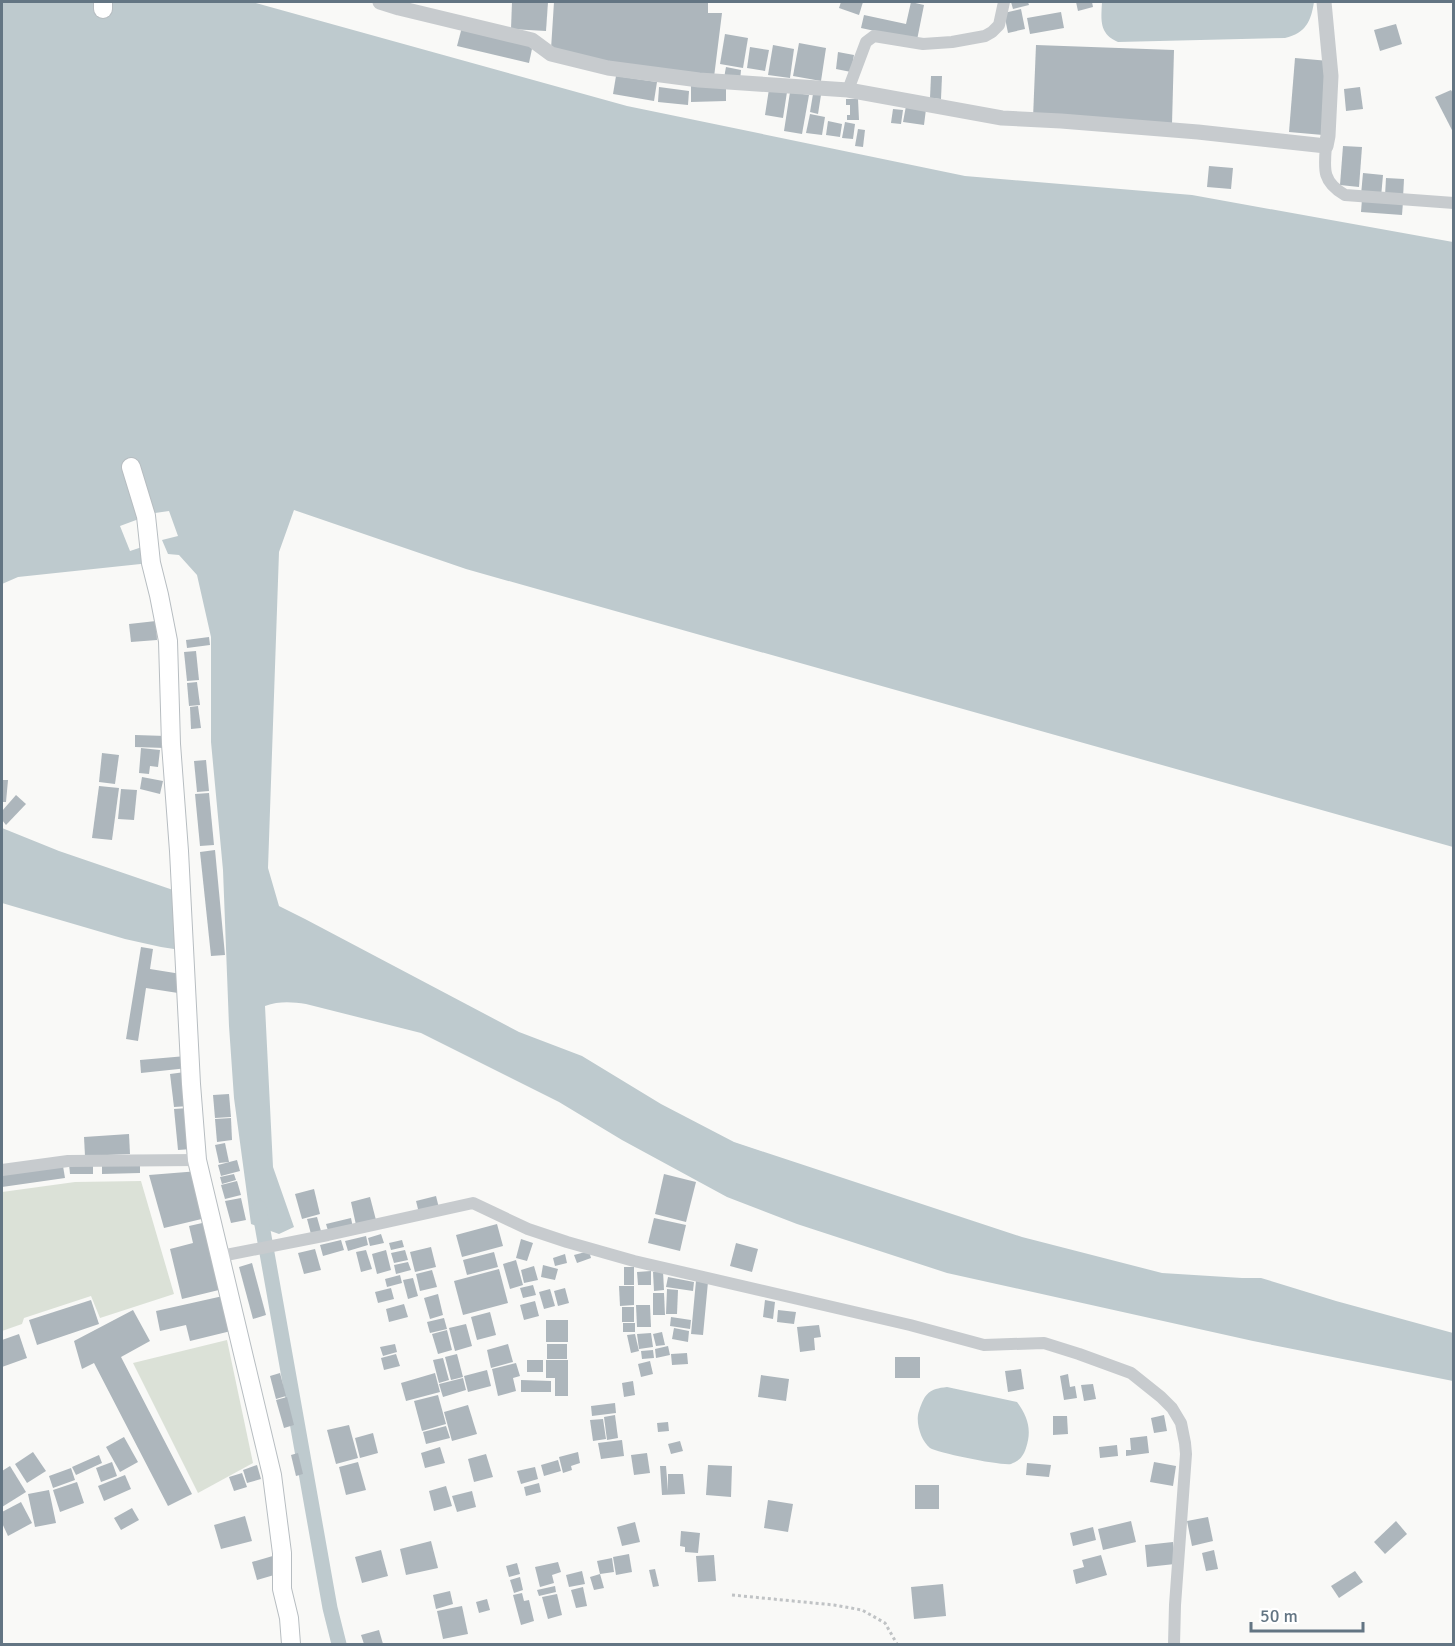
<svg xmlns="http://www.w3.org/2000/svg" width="1455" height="1646" viewBox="0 0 1455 1646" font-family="Signika,sans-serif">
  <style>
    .green { fill: #dbe1d7 }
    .water { fill: #becace }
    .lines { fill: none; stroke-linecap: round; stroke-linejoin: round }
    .canal { stroke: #becace; stroke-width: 15 }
    .building { fill: #adb6bc }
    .secondary-casing { stroke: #b7bdc1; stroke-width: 20 }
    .path { stroke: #c0c3c5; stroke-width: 3; stroke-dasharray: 3 3; stroke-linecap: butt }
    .minor { stroke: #c7cbce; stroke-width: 12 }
    .tertiary { stroke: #c7cbce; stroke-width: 15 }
    .secondary { stroke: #fff; stroke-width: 18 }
  </style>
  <rect width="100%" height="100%" fill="#f9f9f7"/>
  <g class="green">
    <polygon points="141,1181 174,1294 100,1318 91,1296 24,1318 22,1324 2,1331 2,1192 75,1182"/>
    <polygon points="227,1340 253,1463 198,1493 133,1363"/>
  </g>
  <g class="water">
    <path d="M2,2H252L627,106L965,176L1192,195L1453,242V847L466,569L294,510L279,552L268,868L279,906L305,919L519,1032L582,1056L661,1104L734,1142L1022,1237L1162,1273L1242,1278H1261L1336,1301L1453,1333V1381L1253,1341L947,1273L797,1224L727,1197L622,1140L559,1102L421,1033L306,1004C292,1002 279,1001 265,1006L273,1167L294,1227L279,1234L251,1224L234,1098L229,1026L223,870L211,742V637L197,575L179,555L168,554L162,540L178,536L169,511L155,513L120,526L130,551L145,546L150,563L18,577L2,584Z"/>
    <path d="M1102,2H1314C1311,21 1306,33 1285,38L1118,42C1099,34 1101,20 1102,2Z"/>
    <polygon points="2,828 59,851 176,891 176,948 174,949 161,947 125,939 2,903"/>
    <path d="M947,1387L1017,1402C1028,1417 1032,1430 1026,1448C1023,1457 1019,1461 1011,1464C1002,1466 938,1453 930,1448C921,1441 915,1422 919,1411C925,1393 929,1389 947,1387Z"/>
  </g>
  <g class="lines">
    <polyline class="canal" points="259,1208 330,1608 339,1644"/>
  </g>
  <g class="building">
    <polygon points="512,2 548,2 546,31 511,29"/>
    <polygon points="554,2 708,2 708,13 722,13 714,77 638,69 551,49"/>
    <polygon points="841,2 863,2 859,15 839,8"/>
    <polygon points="911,2 924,5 917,40 861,28 864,15 906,24"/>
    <polygon points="1011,2 1028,2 1029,5 1013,9"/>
    <polygon points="1076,2 1092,2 1093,7 1078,11"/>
    <polygon points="1021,9 1025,29 1008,33 1004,13"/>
    <polygon points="1061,12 1064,28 1030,34 1027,18"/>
    <polygon points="1396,24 1402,44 1380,51 1374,30"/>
    <polygon points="462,27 533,44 529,63 457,46"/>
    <polygon points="725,34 748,38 743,68 720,64"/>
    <polygon points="799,43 826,48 821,81 793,76"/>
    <polygon points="773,45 794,49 790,78 768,75"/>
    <polygon points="1036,45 1174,50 1172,124 1033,118"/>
    <polygon points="750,47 769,50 765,71 747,68"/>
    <polygon points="838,52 854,55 851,72 836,69"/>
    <polygon points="1295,58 1329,61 1323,135 1289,132"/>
    <polygon points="726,67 741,70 740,81 724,78"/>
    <polygon points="616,76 657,82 654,101 613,94"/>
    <polygon points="931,76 942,76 941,99 930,98"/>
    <polygon points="726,85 726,101 691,102 691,86"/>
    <polygon points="659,87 689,91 688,105 658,102"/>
    <polygon points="1360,87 1363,109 1346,111 1344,89"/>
    <polygon points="769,89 787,92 783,118 765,115"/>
    <polygon points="1451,90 1454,95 1454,134 1435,97"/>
    <polygon points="790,92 809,95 802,134 784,131"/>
    <polygon points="813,94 821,95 818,114 810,112"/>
    <polygon points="846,99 858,99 859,120 847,120 847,115 850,115 850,105 846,105"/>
    <polygon points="906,106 926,109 924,125 903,122"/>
    <polygon points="893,109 903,110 901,124 891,123"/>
    <polygon points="810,114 825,117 822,135 806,133"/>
    <polygon points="828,121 842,124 840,137 826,135"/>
    <polygon points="845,122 855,124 853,139 842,138"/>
    <polygon points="858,129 865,130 863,147 855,146"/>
    <polygon points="1343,146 1362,147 1359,187 1340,185"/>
    <polygon points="1209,166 1233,168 1231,189 1207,187"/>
    <polygon points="1363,173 1383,175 1381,197 1361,195"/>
    <polygon points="1386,178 1404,179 1403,198 1385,196"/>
    <polygon points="1362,199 1403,202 1402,215 1361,212"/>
    <polygon points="156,621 157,640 131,642 129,624"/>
    <polygon points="209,637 210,645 187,648 186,640"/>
    <polygon points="196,651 199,680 187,681 184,652"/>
    <polygon points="197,682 200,705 189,706 187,683"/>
    <polygon points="198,706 201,728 191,729 190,707"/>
    <polygon points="135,735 166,736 165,748 135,747"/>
    <polygon points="141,748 160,750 158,767 150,766 149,774 139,773"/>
    <polygon points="102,753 119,755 115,784 99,782"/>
    <polygon points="206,760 209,791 197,792 194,761"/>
    <polygon points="142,777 163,781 160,794 140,789"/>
    <polygon points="2,780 8,780 6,802 2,802"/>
    <polygon points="99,786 119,788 112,840 92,838"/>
    <polygon points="121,789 137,790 134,820 118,819"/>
    <polygon points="209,793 214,845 200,846 195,794"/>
    <polygon points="16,795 26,804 6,825 2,820 2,811"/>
    <polygon points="215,850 225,955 211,956 200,852"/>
    <polygon points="141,947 153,949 150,969 181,974 178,993 146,988 138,1041 126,1039"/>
    <polygon points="186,1056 188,1068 141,1073 140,1060"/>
    <polygon points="185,1072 189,1106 174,1107 170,1074"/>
    <polygon points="229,1094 231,1117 215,1118 213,1095"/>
    <polygon points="188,1108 192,1149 178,1150 174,1109"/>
    <polygon points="231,1118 232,1140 217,1142 215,1119"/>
    <polygon points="129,1134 130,1154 85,1156 84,1137"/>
    <polygon points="225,1143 229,1162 219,1163 215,1145"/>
    <polygon points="237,1160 240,1171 221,1176 218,1165"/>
    <polygon points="102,1163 140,1163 140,1173 102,1174"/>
    <polygon points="69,1164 93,1164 93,1174 70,1174"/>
    <polygon points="63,1166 65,1178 2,1187 2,1175"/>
    <polygon points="199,1171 210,1217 164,1228 149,1175"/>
    <polygon points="234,1174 236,1180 222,1184 220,1177"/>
    <polygon points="664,1174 696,1182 686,1222 655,1214"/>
    <polygon points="237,1181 241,1195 225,1199 221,1185"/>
    <polygon points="314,1189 320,1214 302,1219 295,1194"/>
    <polygon points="436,1196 439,1208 419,1213 416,1201"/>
    <polygon points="370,1197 376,1220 356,1225 351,1202"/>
    <polygon points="241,1198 246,1220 231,1223 225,1201"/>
    <polygon points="317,1217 321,1231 311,1234 307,1219"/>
    <polygon points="351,1218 353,1228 329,1234 326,1224"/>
    <polygon points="654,1218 686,1225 680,1251 648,1243"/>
    <polygon points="211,1221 227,1288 182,1299 170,1249 193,1243 189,1226"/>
    <polygon points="497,1224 503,1246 462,1257 456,1235"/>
    <polygon points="381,1234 384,1243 370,1246 368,1238"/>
    <polygon points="366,1236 368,1245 348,1251 345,1241"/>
    <polygon points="521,1239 533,1243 527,1261 516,1258"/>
    <polygon points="341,1240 344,1250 323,1256 320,1245"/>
    <polygon points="402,1240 404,1247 391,1250 389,1243"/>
    <polygon points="736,1243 758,1249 752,1272 730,1266"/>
    <polygon points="431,1247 436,1267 415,1272 410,1252"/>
    <polygon points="315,1249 321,1270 304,1274 298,1253"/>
    <polygon points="366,1250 372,1269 361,1272 356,1252"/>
    <polygon points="386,1250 391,1270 377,1274 372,1254"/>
    <polygon points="405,1250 408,1260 394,1263 391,1253"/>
    <polygon points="589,1251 591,1258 577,1263 574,1255"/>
    <polygon points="494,1252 498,1267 467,1275 463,1260"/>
    <polygon points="565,1254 567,1263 555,1266 553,1258"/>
    <polygon points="516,1260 523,1285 510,1289 503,1264"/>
    <polygon points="408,1262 411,1270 396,1274 394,1265"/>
    <polygon points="252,1263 266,1315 253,1319 239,1267"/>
    <polygon points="543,1265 558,1269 555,1280 541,1277"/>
    <polygon points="534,1266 538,1280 524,1283 521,1270"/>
    <rect x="624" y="1267" width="10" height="18"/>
    <polygon points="499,1269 508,1303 463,1315 454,1281"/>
    <polygon points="432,1270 437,1287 420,1291 416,1274"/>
    <polygon points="651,1271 651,1285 638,1285 637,1272"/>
    <polygon points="663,1271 664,1290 654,1291 653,1272"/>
    <polygon points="400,1275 402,1283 387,1287 385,1279"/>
    <polygon points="668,1277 694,1282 693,1291 666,1287"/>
    <polygon points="413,1278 418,1296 408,1299 403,1280"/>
    <polygon points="696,1281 708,1282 703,1335 691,1334"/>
    <polygon points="533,1285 536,1295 523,1298 520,1288"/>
    <polygon points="619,1286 634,1286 634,1305 620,1306"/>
    <polygon points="391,1288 394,1299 378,1303 375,1292"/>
    <polygon points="565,1288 569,1303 558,1306 554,1291"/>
    <polygon points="550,1289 555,1306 544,1309 539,1292"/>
    <polygon points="667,1289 678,1290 677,1314 666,1314"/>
    <polygon points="653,1293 664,1293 665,1315 653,1315"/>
    <polygon points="438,1294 443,1315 430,1319 424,1298"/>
    <polygon points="223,1296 231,1331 190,1341 186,1325 160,1331 156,1311"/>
    <polygon points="91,1300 99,1324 37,1345 29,1320"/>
    <polygon points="765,1300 775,1302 773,1319 763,1317"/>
    <polygon points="535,1301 539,1316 524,1320 520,1305"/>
    <polygon points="404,1304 408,1317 389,1322 386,1309"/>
    <polygon points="636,1305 650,1305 651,1327 637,1327"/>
    <rect x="622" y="1307" width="12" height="15"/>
    <polygon points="133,1310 150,1341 121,1357 192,1494 168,1506 94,1363 82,1369 74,1341"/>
    <polygon points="778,1310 796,1312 794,1324 777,1322"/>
    <polygon points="490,1312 496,1335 477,1340 471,1317"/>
    <polygon points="671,1317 691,1320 690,1329 670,1326"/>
    <polygon points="444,1318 447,1329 430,1333 427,1322"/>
    <rect x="546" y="1320" width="22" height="22"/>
    <rect x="623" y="1323" width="12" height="9"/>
    <polygon points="466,1324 472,1346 455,1351 449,1328"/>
    <polygon points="819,1325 821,1337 814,1338 815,1350 800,1352 797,1327"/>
    <polygon points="674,1328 689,1331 688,1342 672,1339"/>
    <polygon points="447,1330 452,1350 438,1354 432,1334"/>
    <polygon points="662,1332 665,1345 656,1346 653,1334"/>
    <polygon points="651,1333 653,1347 639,1349 637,1334"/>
    <polygon points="19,1334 27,1358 2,1367 2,1340"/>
    <polygon points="635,1334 639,1351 631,1353 627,1335"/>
    <polygon points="395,1344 397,1352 383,1356 380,1347"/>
    <polygon points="508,1344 513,1362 491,1368 487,1350"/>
    <rect x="547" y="1344" width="20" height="15"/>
    <polygon points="668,1346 670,1355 656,1358 655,1349"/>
    <polygon points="653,1350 654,1358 642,1359 641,1351"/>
    <polygon points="687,1353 688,1364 672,1365 671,1354"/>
    <polygon points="396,1354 400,1366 384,1370 381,1358"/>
    <polygon points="457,1354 463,1377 451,1380 445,1357"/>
    <rect x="895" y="1357" width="25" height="21"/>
    <polygon points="443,1358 449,1380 439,1383 433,1360"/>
    <rect x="527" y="1360" width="16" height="12"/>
    <polygon points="546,1360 568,1360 568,1396 555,1396 555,1378 546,1378"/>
    <polygon points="650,1361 653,1374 641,1377 638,1364"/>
    <polygon points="516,1363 520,1376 513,1378 516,1391 498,1396 492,1369"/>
    <polygon points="1021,1369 1024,1389 1008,1392 1005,1371"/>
    <polygon points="487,1370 491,1386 468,1392 464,1376"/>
    <polygon points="280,1373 286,1396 276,1399 270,1376"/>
    <polygon points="435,1373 440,1392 406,1401 401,1383"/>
    <polygon points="1068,1374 1070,1387 1075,1386 1077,1398 1064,1400 1060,1376"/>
    <polygon points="761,1375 789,1379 786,1401 758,1397"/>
    <polygon points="463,1378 466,1390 443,1397 439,1384"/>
    <polygon points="521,1380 551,1381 551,1392 521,1392"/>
    <polygon points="633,1381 635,1395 624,1397 622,1383"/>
    <polygon points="1093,1384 1096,1399 1084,1401 1081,1385"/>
    <polygon points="438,1395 446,1424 422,1431 414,1401"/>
    <polygon points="287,1397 294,1425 284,1428 276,1400"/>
    <polygon points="615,1403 616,1413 592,1416 591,1406"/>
    <polygon points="468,1405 477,1434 452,1441 444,1412"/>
    <polygon points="615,1415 618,1438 607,1440 604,1417"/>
    <polygon points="1164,1415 1167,1431 1154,1433 1151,1418"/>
    <polygon points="1053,1416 1067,1416 1068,1434 1053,1435"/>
    <polygon points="603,1419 606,1439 593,1441 590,1420"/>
    <polygon points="668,1422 669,1431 658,1432 657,1423"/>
    <polygon points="349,1425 358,1458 336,1464 327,1430"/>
    <polygon points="446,1426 450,1438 426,1444 423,1432"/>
    <polygon points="373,1433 378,1453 360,1458 355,1438"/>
    <polygon points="1147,1436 1149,1453 1126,1456 1126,1450 1131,1450 1130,1438"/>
    <polygon points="124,1437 138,1462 120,1472 106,1447"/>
    <polygon points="622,1440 624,1456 601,1459 598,1443"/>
    <polygon points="680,1441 683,1451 671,1454 668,1444"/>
    <polygon points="1117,1445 1118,1456 1100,1458 1099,1447"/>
    <polygon points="440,1447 445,1463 425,1468 421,1453"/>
    <polygon points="33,1452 46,1471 27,1483 15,1464"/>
    <polygon points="578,1452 580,1463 571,1466 572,1470 563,1473 559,1457"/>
    <polygon points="298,1453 303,1474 296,1476 291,1455"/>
    <polygon points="647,1453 650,1473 634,1475 631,1455"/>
    <polygon points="486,1454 493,1477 474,1482 468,1459"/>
    <polygon points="99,1455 102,1463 76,1475 72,1467"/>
    <polygon points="558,1460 561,1471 544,1476 541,1465"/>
    <polygon points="112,1462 117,1476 101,1482 96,1468"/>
    <polygon points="358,1462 366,1490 346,1495 339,1467"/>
    <polygon points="1154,1462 1176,1466 1173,1486 1150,1482"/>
    <polygon points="1027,1463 1051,1465 1049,1477 1026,1475"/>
    <polygon points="257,1465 261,1479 247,1483 243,1470"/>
    <polygon points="708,1465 732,1466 731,1497 706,1495"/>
    <polygon points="10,1466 26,1492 2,1507 2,1471"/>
    <polygon points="660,1466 666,1466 668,1491 668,1474 683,1474 685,1494 662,1495"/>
    <polygon points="535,1467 538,1479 521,1484 517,1471"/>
    <polygon points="71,1468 75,1480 53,1488 49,1476"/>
    <polygon points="242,1473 247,1487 234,1491 229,1477"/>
    <polygon points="125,1475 131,1489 104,1501 98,1486"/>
    <polygon points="77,1482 84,1503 60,1512 53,1490"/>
    <polygon points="539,1483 541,1492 526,1496 524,1487"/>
    <rect x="915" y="1485" width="24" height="24"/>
    <polygon points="446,1486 452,1506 434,1511 429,1491"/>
    <polygon points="49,1490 56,1523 35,1527 28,1494"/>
    <polygon points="472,1491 476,1507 457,1512 452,1496"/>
    <polygon points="768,1500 793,1504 788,1532 764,1528"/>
    <polygon points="21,1502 32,1523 8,1536 2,1523 2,1512"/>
    <polygon points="132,1508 139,1520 121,1530 114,1518"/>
    <polygon points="245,1516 252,1541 221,1549 214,1525"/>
    <polygon points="1208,1517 1213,1541 1192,1546 1187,1521"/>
    <polygon points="1131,1521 1136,1542 1103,1550 1098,1529"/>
    <polygon points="1396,1521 1407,1534 1385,1554 1374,1542"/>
    <polygon points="635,1522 640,1542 622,1546 617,1527"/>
    <polygon points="1093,1527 1096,1540 1073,1546 1070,1533"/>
    <polygon points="681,1531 700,1533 698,1553 685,1552 685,1547 680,1546"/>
    <polygon points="431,1541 438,1568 406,1575 400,1549"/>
    <polygon points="1173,1542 1175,1564 1147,1567 1145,1545"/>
    <polygon points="381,1550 388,1576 362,1583 355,1557"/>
    <polygon points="1214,1550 1218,1569 1206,1571 1202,1553"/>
    <polygon points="629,1554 632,1572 616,1575 613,1557"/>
    <polygon points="276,1555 281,1573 257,1580 252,1562"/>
    <polygon points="714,1555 716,1581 698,1582 696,1556"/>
    <polygon points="1101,1555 1107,1575 1076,1584 1073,1570 1084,1567 1082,1560"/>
    <polygon points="612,1558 614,1572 600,1574 597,1561"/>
    <polygon points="558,1562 561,1572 552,1575 554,1583 540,1587 535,1567"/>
    <polygon points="517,1563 520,1574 509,1577 506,1566"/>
    <polygon points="655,1569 659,1586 653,1587 649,1570"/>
    <polygon points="582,1571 585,1584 569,1587 566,1575"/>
    <polygon points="1355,1571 1363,1582 1339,1598 1331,1586"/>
    <polygon points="600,1574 604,1588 594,1590 590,1577"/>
    <polygon points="520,1577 523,1590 514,1593 510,1580"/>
    <polygon points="943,1584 946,1616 914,1619 911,1587"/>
    <polygon points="555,1586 556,1592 539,1596 537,1590"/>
    <polygon points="583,1587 587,1606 576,1608 571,1590"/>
    <polygon points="450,1591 453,1604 436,1609 433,1595"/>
    <polygon points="522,1593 524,1601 529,1600 534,1621 521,1625 513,1595"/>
    <polygon points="557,1594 562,1615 548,1619 542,1597"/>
    <polygon points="487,1599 490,1610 479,1613 476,1602"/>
    <polygon points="462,1606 468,1634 443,1639 437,1611"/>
    <polygon points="379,1630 383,1644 364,1644 361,1635"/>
  </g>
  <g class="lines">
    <g class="secondary-casing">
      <g id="secondary">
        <polyline points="103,9 103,2"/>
        <polyline points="131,467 146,516 151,563 159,595 168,641 171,744 179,851 191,1084 197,1160 272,1475 282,1553 282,1589 289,1618 291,1644"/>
      </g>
    </g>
    <polyline class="path" points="732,1595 834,1605 862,1610 885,1623 897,1644"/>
    <g class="minor">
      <polyline points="848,90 866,42 874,36 923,44 952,42 985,36 992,32 999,25 1004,2"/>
      <path d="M1326,146C1324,169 1322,182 1345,195L1454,203"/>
      <polyline points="2,1170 68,1161 197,1160"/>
      <polyline points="221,1256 328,1235 473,1203 528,1229 567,1242 634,1261 910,1325 984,1345 1044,1343 1079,1354 1131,1373 1161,1397 1172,1408 1181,1423 1185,1443 1186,1454 1175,1605 1174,1644"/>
    </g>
    <polyline class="tertiary" points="380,2 399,8 532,40 551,54 608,68 699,80 848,90 1002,118 1061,121 1198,132 1326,146 1328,136 1331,76 1324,2"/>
    <use href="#secondary" class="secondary"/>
  </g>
  <rect width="1455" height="1646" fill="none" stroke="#637583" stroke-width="6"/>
  <path d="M1251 1622v9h112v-9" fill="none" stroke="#637583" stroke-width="3"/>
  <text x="1260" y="1622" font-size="18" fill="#637583" stroke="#ffffff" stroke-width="4.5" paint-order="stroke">50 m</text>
</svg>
